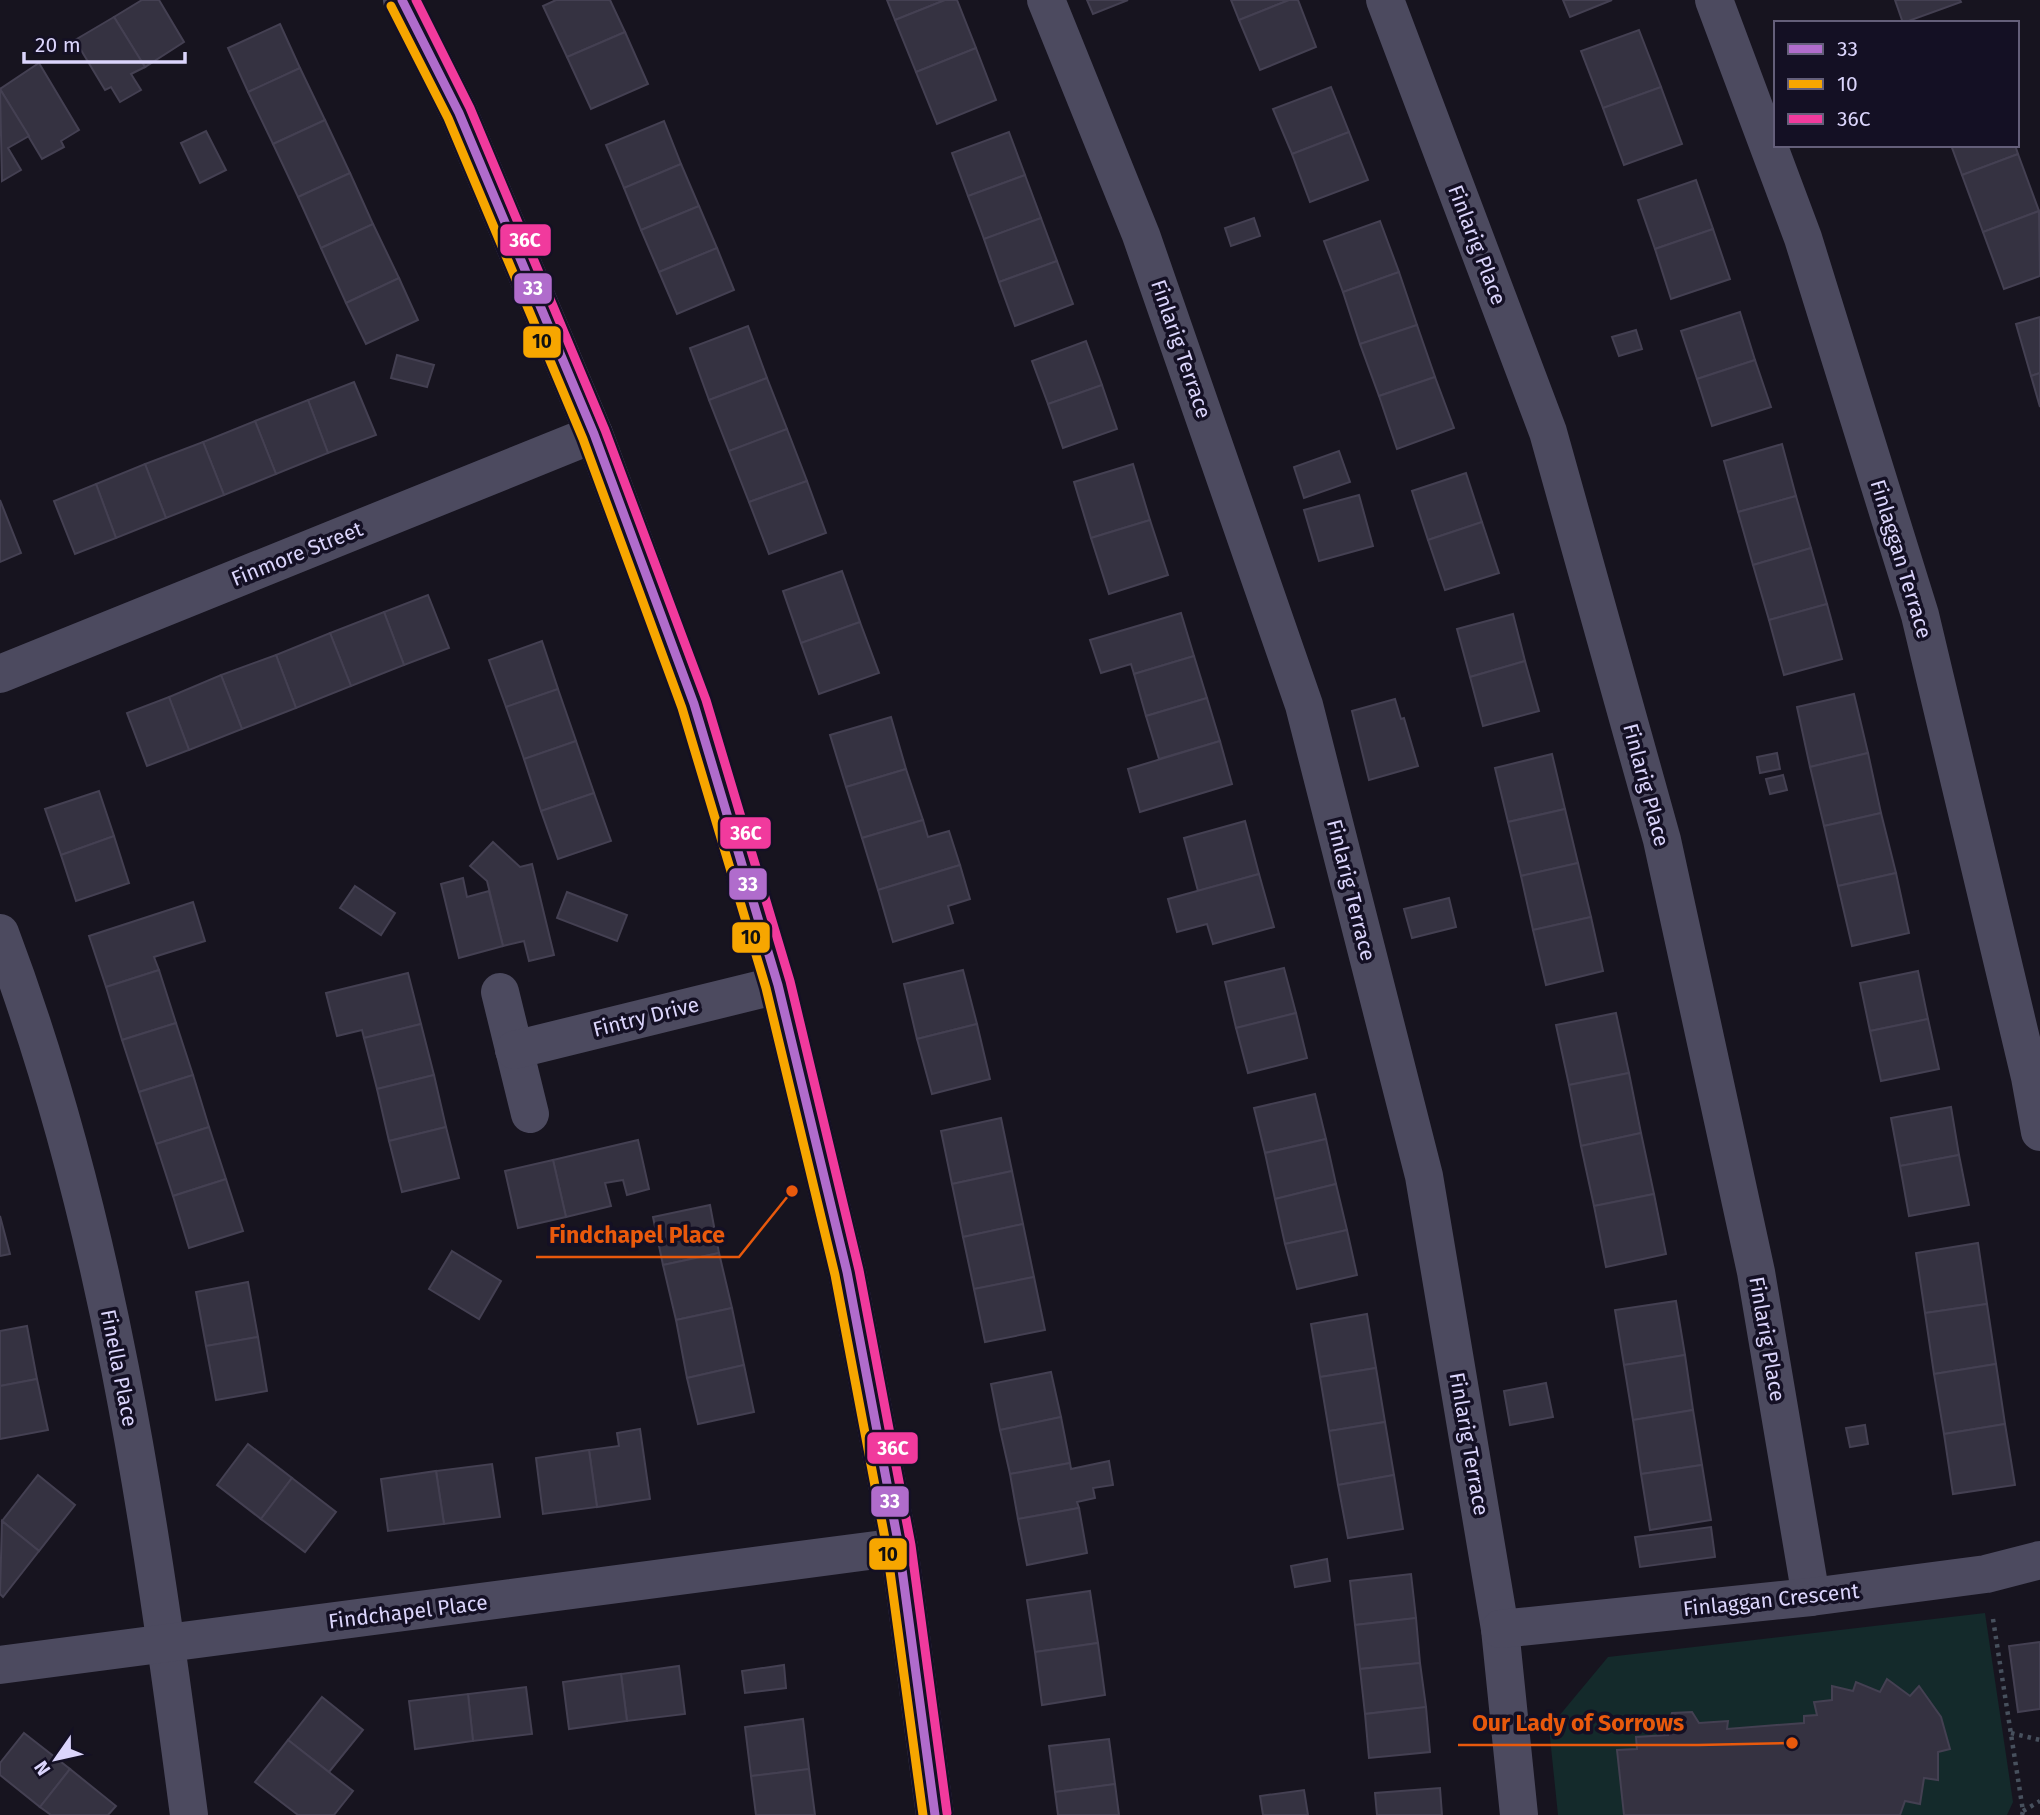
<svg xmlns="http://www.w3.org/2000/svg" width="2040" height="1815" viewBox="0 0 2040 1815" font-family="'Fira Sans',sans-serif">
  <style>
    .green { fill: #142a2b }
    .building { fill: #353241; stroke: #444052; stroke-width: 2 }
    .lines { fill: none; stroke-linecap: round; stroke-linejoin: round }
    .path { stroke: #47505d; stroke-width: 4.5; stroke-dasharray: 3.5 5; stroke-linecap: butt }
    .minor { stroke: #4c4a5f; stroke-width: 38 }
    .tertiary { stroke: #4c4a5f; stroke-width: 38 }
    .bus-1-casing { stroke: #141024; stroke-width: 14 }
    .bus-2-casing { stroke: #141024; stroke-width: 14 }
    .bus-3-casing { stroke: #141024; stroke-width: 14 }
    .bus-1 { stroke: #b06ccc; stroke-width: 9 }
    .bus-2 { stroke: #f7a600; stroke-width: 9 }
    .bus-3 { stroke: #f13a9d; stroke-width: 9 }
    .labels { text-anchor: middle; stroke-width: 7; stroke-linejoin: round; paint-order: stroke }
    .street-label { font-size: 21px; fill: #dbd5fc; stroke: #141024 }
    .leader { fill: none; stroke: #e8590c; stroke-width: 2.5 }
    .callout-dot { fill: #e8590c; stroke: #141024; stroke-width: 2.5 }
    .callout-label { font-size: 23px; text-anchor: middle; font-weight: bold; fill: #e8590c; stroke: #141024; stroke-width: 7; stroke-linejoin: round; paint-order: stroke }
    .line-badge { stroke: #141024; stroke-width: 2.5 }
    .badge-label { font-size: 19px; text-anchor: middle; font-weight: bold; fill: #fff }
    .pale-badge-label { font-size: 19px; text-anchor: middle; font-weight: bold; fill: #111 }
  </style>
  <rect width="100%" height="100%" fill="#17141f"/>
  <polygon class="green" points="1985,1613 2013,1802 2007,1815 1558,1815 1549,1728 1608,1657"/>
  <g class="building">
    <polygon points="142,0 159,0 184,42 145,67 114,17"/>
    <polygon points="556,0 610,0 625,32 567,57 543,6"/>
    <polygon points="887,0 945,0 895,20"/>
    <polygon points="945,0 957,0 976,48 916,72 895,20"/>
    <polygon points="1087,0 1128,0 1093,14"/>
    <polygon points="1231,0 1289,0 1239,20"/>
    <polygon points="1289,0 1298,0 1316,47 1260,70 1239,20"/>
    <polygon points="1563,0 1612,0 1570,17"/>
    <polygon points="1895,0 1960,0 1961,2 1903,23"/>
    <polygon points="114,17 145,67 131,74 141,90 120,102 111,87 105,90 75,40"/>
    <polygon points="280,24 300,68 248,92 228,48"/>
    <polygon points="1639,30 1661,87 1603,108 1581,51"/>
    <polygon points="625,32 648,84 591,109 567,57"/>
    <polygon points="976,48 996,100 937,124 916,72"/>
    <polygon points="39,63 79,130 61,141 64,147 42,159 0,89"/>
    <polygon points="300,68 325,120 273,144 248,92"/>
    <polygon points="1331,87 1349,132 1292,154 1273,109"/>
    <polygon points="1661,87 1682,144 1624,165 1603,108"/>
    <polygon points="0,89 29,136 8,148 21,170 2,181"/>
    <polygon points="325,120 350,173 298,197 273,144"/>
    <polygon points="664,121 681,164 624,188 606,145"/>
    <polygon points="206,131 226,170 200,183 181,143"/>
    <polygon points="1009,132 1025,175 968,196 952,153"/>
    <polygon points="1349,132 1368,180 1310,202 1292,154"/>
    <polygon points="1951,145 2015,145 2018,154 1962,175"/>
    <polygon points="2018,154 2039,211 1983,232 1962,175"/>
    <polygon points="681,164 699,206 641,230 624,188"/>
    <polygon points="350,173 373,224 321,248 298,197"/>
    <polygon points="1025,175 1041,218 984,239 968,196"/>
    <polygon points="1696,180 1713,229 1655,249 1638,200"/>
    <polygon points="699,206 717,248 659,272 641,230"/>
    <polygon points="2039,211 2040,276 2004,289 1983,232"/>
    <polygon points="1041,218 1057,261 999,282 984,239"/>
    <polygon points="1254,218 1260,236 1231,246 1225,228"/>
    <polygon points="1380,221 1399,272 1343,292 1324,241"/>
    <polygon points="373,224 399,278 346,303 321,248"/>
    <polygon points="1713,229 1730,279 1671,299 1655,249"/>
    <polygon points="717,248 734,290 677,314 659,272"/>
    <polygon points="1057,261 1073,304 1015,326 999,282"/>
    <polygon points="1399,272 1417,325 1360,344 1343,292"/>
    <polygon points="399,278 418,320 366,344 346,303"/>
    <polygon points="1740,312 1755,360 1697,379 1681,331"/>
    <polygon points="2040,317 2040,373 2031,376 2016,324"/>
    <polygon points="1417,325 1435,377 1379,396 1360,344"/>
    <polygon points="748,326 767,378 709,400 690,348"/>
    <polygon points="1636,330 1642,349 1619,356 1612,337"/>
    <polygon points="1086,341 1102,385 1048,404 1032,361"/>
    <polygon points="397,355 434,365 427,387 391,378"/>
    <polygon points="1755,360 1771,407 1712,426 1697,379"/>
    <polygon points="2040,373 2040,407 2031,376"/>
    <polygon points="1435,377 1454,428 1397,449 1379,396"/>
    <polygon points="767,378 787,429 729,451 709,400"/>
    <polygon points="354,382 376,435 328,453 308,400"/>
    <polygon points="1102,385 1117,429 1063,448 1048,404"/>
    <polygon points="308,400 328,453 276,474 255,421"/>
    <polygon points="255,421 276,474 224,495 203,442"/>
    <polygon points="787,429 807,481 749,502 729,451"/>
    <polygon points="203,442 224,495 166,518 145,464"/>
    <polygon points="1782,444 1796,496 1738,512 1724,461"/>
    <polygon points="1339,451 1350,482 1304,498 1294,467"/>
    <polygon points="145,464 166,518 116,538 96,484"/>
    <polygon points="1133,464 1150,520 1091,538 1074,482"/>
    <polygon points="1466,473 1482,522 1428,540 1412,491"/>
    <polygon points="807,481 826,533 769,554 749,502"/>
    <polygon points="96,484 116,538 75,554 54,501"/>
    <polygon points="1359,495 1373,546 1319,561 1304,510"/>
    <polygon points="1796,496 1811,548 1753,565 1738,512"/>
    <polygon points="0,500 21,553 0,562"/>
    <polygon points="1150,520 1168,575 1109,594 1091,538"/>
    <polygon points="1482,522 1499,573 1445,590 1428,540"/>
    <polygon points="1811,548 1827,604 1769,620 1753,565"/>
    <polygon points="842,571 860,622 801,643 783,591"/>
    <polygon points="428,595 449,648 404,665 384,612"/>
    <polygon points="1827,604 1842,659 1784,675 1769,620"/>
    <polygon points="384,612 404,665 351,686 330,633"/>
    <polygon points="1181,613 1194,656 1134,674 1131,664 1101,673 1090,640"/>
    <polygon points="1513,614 1525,661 1470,677 1457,629"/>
    <polygon points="860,622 879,673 819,694 801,643"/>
    <polygon points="330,633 351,686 296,708 276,655"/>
    <polygon points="542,641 558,689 506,707 489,660"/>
    <polygon points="276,655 296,708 242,729 221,675"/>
    <polygon points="1194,656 1207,698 1146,716 1134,674"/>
    <polygon points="1525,661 1539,711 1483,726 1470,677"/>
    <polygon points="221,675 242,729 189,750 169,697"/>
    <polygon points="558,689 576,741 524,759 506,707"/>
    <polygon points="1854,694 1868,753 1810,767 1797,707"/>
    <polygon points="169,697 189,750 147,766 127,713"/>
    <polygon points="1207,698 1220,741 1159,759 1146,716"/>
    <polygon points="1395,699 1401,719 1404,718 1418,766 1369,780 1352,711"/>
    <polygon points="891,717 906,769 846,787 830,735"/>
    <polygon points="576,741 594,793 541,811 524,759"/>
    <polygon points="1220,741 1232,784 1140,812 1128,769"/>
    <polygon points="1777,753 1780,769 1760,773 1757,757"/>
    <polygon points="1868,753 1881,813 1824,826 1810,767"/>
    <polygon points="1552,754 1565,809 1508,822 1495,768"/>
    <polygon points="906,769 923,820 862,838 846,787"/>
    <polygon points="1783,775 1787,790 1770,794 1766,779"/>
    <polygon points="99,791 114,836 61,855 45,809"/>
    <polygon points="594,793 611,841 558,859 541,811"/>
    <polygon points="1565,809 1578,863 1521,876 1508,822"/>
    <polygon points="1881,813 1896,873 1838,886 1824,826"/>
    <polygon points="923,820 928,837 949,831 960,865 878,890 862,838"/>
    <polygon points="1245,821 1259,874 1198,891 1184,838"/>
    <polygon points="114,836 129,883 76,901 61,855"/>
    <polygon points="493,842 520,867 532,864 554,955 529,961 524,941 503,946 487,881 470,866"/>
    <polygon points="1578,863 1591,917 1533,930 1521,876"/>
    <polygon points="960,865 970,899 948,906 953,923 893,942 878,890"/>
    <polygon points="1896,873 1909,933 1852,946 1838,886"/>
    <polygon points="1259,874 1274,927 1213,944 1207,924 1177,932 1168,899"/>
    <polygon points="463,878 467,897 489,891 503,946 459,958 441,884"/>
    <polygon points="355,886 395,913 381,935 340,908"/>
    <polygon points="567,892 627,915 617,941 557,918"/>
    <polygon points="1449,898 1456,927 1412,938 1404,909"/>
    <polygon points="193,902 205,941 154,957 159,970 106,987 89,936"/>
    <polygon points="1591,917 1603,971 1546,985 1533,930"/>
    <polygon points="1284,968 1296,1013 1236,1028 1225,982"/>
    <polygon points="159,970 176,1023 122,1040 106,987"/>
    <polygon points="963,970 977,1024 917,1039 904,984"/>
    <polygon points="1918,971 1928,1019 1870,1031 1860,983"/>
    <polygon points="408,973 421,1024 364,1038 362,1030 337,1036 326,993"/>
    <polygon points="1296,1013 1307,1058 1248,1073 1236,1028"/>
    <polygon points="1616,1013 1629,1073 1569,1085 1556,1025"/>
    <polygon points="1928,1019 1939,1069 1881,1081 1870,1031"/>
    <polygon points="176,1023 193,1075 139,1092 122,1040"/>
    <polygon points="421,1024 434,1075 377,1089 364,1038"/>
    <polygon points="977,1024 990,1079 932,1094 917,1039"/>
    <polygon points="1629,1073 1641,1133 1581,1146 1569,1085"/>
    <polygon points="193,1075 209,1127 156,1144 139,1092"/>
    <polygon points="434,1075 446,1127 389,1141 377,1089"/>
    <polygon points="1315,1094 1326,1139 1265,1153 1254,1108"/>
    <polygon points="1951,1107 1959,1155 1900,1166 1891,1118"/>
    <polygon points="1001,1118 1012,1171 952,1184 941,1131"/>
    <polygon points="209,1127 226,1179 173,1196 156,1144"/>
    <polygon points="446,1127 459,1178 402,1192 389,1141"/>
    <polygon points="1641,1133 1654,1194 1594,1206 1581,1146"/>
    <polygon points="1326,1139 1336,1184 1275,1199 1265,1153"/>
    <polygon points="638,1140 649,1189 627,1195 623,1180 605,1183 611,1206 566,1217 553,1160"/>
    <polygon points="1959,1155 1969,1205 1909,1216 1900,1166"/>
    <polygon points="553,1160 566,1217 518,1228 505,1171"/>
    <polygon points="1012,1171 1023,1224 963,1237 952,1184"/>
    <polygon points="226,1179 243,1231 189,1248 173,1196"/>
    <polygon points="1336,1184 1347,1230 1285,1244 1275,1199"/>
    <polygon points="1654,1194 1666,1254 1606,1267 1594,1206"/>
    <polygon points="710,1205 719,1253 663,1265 653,1217"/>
    <polygon points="0,1216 10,1254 0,1256"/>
    <polygon points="1023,1224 1034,1277 974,1289 963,1237"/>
    <polygon points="1347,1230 1357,1275 1297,1289 1285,1244"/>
    <polygon points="1978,1243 1987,1304 1925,1313 1916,1253"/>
    <polygon points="452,1251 501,1281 479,1319 429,1289"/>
    <polygon points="719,1253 732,1308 676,1320 663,1265"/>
    <polygon points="1034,1277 1045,1330 985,1342 974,1289"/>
    <polygon points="248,1282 258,1337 206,1346 196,1292"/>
    <polygon points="1676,1301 1685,1355 1624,1365 1615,1310"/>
    <polygon points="1987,1304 1996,1364 1934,1374 1925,1313"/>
    <polygon points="732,1308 744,1365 687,1378 676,1320"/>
    <polygon points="1367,1314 1376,1368 1320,1377 1311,1324"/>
    <polygon points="27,1326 37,1379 0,1386 0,1331"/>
    <polygon points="258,1337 267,1391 216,1400 206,1346"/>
    <polygon points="1685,1355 1693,1410 1633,1420 1624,1365"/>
    <polygon points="1996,1364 2005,1424 1944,1434 1934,1374"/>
    <polygon points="744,1365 754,1412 698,1424 687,1378"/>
    <polygon points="1376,1368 1385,1422 1329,1431 1320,1377"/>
    <polygon points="1051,1372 1061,1417 1000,1430 991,1384"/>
    <polygon points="37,1379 48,1430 0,1439 0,1386"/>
    <polygon points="1546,1383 1553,1417 1510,1425 1504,1391"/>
    <polygon points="1693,1410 1702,1465 1641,1474 1633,1420"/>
    <polygon points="1061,1417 1070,1463 1010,1474 1000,1430"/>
    <polygon points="1385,1422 1394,1475 1338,1485 1329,1431"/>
    <polygon points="2005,1424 2015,1485 1953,1494 1944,1434"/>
    <polygon points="1865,1425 1868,1444 1850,1447 1846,1428"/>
    <polygon points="640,1429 650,1499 597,1507 589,1450 619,1446 617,1433"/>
    <polygon points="248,1444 292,1478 261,1519 217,1485"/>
    <polygon points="589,1450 597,1507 543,1514 536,1458"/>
    <polygon points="1109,1461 1113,1485 1093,1488 1095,1498 1077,1502 1079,1508 1018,1519 1010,1474 1070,1463 1071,1469"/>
    <polygon points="492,1464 500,1517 444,1524 436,1471"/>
    <polygon points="1702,1465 1711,1520 1650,1530 1641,1474"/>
    <polygon points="436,1471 444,1524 388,1531 381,1479"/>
    <polygon points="38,1475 75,1505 39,1551 2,1521"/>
    <polygon points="1394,1475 1403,1529 1348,1538 1338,1485"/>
    <polygon points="292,1478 336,1512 305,1552 261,1519"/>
    <polygon points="1079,1508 1087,1553 1027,1565 1018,1519"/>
    <polygon points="2,1521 39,1551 3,1597 0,1594"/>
    <polygon points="1711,1527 1715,1557 1640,1567 1635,1537"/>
    <polygon points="1327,1559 1330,1581 1295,1587 1291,1566"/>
    <polygon points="1411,1574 1416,1618 1355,1625 1350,1581"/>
    <polygon points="1090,1591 1098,1643 1035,1652 1027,1600"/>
    <polygon points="1416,1618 1420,1663 1360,1669 1355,1625"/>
    <polygon points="2040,1642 2040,1709 2018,1712 2009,1646"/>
    <polygon points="1098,1643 1105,1695 1042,1705 1035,1652"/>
    <polygon points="1420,1663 1426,1707 1365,1714 1360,1669"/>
    <polygon points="784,1665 786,1688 745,1693 742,1671"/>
    <polygon points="679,1666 685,1714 627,1721 621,1674"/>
    <polygon points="621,1674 627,1721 569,1729 563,1682"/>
    <polygon points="1887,1679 1910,1696 1919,1686 1941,1717 1950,1749 1938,1752 1938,1780 1924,1778 1920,1804 1905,1801 1900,1815 1624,1815 1617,1750 1637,1749 1636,1737 1668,1735 1667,1725 1672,1713 1692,1712 1699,1723 1728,1721 1727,1729 1804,1723 1804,1716 1817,1715 1814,1702 1832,1700 1832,1686 1853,1691 1856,1682 1880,1692"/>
    <polygon points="526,1687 532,1734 473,1741 468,1694"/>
    <polygon points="468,1694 473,1741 415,1749 409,1701"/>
    <polygon points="322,1697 363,1730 329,1772 288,1740"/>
    <polygon points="1426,1707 1430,1752 1369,1758 1365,1714"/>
    <polygon points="803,1719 809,1769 751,1776 745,1727"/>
    <polygon points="24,1733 70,1769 40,1807 0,1775 0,1763"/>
    <polygon points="1109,1739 1115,1784 1055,1792 1049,1746"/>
    <polygon points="288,1740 353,1791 334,1815 298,1815 255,1782"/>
    <polygon points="70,1769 116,1806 108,1815 51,1815 40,1807"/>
    <polygon points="809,1769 815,1815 756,1815 751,1776"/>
    <polygon points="1115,1784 1119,1815 1058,1815 1055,1792"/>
    <polygon points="1440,1788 1442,1815 1377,1815 1375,1793"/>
    <polygon points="1304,1790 1308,1815 1263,1815 1260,1796"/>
  </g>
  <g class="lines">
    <g class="path">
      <polyline points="1993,1619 2023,1811 2022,1815"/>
      <polyline points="2011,1733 2040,1740"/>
      <polyline points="2023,1811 2040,1801"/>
    </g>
    <g class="minor">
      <polyline points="1046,0 1141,235 1304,705 1424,1176 1500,1629 1519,1815"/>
      <polyline points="1385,0 1548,432 1662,840 1756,1272 1811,1597"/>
      <polyline points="1714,0 1803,238 1920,615 2030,1077 2040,1132"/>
      <polyline points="0,674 594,434"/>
      <path d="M0,933C107,1216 150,1517 189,1815"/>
      <polyline points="500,992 530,1114"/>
      <polyline points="514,1050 778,985"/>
      <polyline points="1500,1629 1811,1597 1986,1574 2040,1560"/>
      <polyline points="0,1665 899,1547"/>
    </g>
    <polyline class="tertiary" points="402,0 459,113 594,434 694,704 778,985 847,1272 899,1547 935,1815"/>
    <g class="bus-1-casing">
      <polyline id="bus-1" points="402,0 459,113 594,434 694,704 778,985 847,1272 899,1547 935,1815"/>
    </g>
    <g class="bus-2-casing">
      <polyline id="bus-2" points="391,6 448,118 583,439 682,708 766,988 835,1275 887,1549 923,1815"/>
    </g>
    <g class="bus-3-casing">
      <polyline id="bus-3" points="416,0 470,108 605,430 706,700 790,981 859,1270 911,1545 947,1813"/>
    </g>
    <use href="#bus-1" class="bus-1"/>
    <use href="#bus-2" class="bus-2"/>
    <use href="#bus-3" class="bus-3"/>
  </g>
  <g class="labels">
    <g class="street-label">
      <text transform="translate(1477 245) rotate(69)" y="7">Finlarig Place</text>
      <text transform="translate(1181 349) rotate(71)" y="7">Finlarig Terrace</text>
      <text transform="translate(297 554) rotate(-22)" y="7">Finmore Street</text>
      <text transform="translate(1901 559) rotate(73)" y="7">Finlaggan Terrace</text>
      <text transform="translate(1646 785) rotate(75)" y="7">Finlarig Place</text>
      <text transform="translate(1351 890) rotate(76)" y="7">Finlarig Terrace</text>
      <text transform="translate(646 1017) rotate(-14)" y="7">Fintry Drive</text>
      <text transform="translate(1767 1339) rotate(80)" y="7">Finlarig Place</text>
      <text transform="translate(119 1368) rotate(79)" y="7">Finella Place</text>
      <text transform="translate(1469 1444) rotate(80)" y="7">Finlarig Terrace</text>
      <text transform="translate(1771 1600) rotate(-6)" y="7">Finlaggan Crescent</text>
      <text transform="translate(408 1612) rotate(-7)" y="7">Findchapel Place</text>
    </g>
  </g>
  <path class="leader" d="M792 1191L739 1257H536M1792 1743L1698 1745H1458"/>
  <g class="callout-dot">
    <circle cx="792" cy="1191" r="7"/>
    <circle cx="1792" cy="1743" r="7"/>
  </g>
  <g class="callout-label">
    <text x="637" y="1243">Findchapel Place</text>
    <text x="1578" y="1731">Our Lady of Sorrows</text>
  </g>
  <g class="line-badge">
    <rect x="499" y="223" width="53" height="34" rx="7" fill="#f13a9d"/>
    <rect x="513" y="272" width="40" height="33" rx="7" fill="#b06ccc"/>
    <rect x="522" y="325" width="40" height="34" rx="7" fill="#f7a600"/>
    <rect x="719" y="816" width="53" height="34" rx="7" fill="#f13a9d"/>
    <rect x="728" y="867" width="40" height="34" rx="7" fill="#b06ccc"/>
    <rect x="731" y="921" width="40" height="33" rx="7" fill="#f7a600"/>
    <rect x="866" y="1431" width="53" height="34" rx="7" fill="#f13a9d"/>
    <rect x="870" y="1485" width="40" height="33" rx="7" fill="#b06ccc"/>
    <rect x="868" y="1537" width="40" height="34" rx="7" fill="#f7a600"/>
  </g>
  <g class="badge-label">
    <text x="525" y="247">36C</text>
    <text x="533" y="295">33</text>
    <text x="746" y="840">36C</text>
    <text x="748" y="891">33</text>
    <text x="893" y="1455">36C</text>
    <text x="890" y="1508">33</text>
  </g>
  <g class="pale-badge-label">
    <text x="542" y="348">10</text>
    <text x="751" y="944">10</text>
    <text x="888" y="1561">10</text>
  </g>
  <rect x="1774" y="21" width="245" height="126" fill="#141024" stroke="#645f7a" stroke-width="2"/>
  <rect x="1788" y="44" width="35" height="10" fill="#b06ccc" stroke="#645f7a" stroke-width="2"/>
  <text x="1837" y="56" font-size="21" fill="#dbd5fc">33</text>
  <rect x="1788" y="79" width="35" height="10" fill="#f7a600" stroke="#645f7a" stroke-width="2"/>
  <text x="1837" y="91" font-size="21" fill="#dbd5fc">10</text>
  <rect x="1788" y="114" width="35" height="10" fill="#f13a9d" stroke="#645f7a" stroke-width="2"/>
  <text x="1837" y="126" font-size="21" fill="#dbd5fc">36C</text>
  <g transform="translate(56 1759) rotate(236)" stroke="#141024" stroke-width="5" paint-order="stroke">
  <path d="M0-5L12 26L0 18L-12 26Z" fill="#dbd5fc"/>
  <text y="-10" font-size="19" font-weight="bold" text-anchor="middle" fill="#dbd5fc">N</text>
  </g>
  <path d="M24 52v10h161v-10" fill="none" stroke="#dbd5fc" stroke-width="3.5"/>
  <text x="35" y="52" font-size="21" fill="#dbd5fc" stroke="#141024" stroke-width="5" paint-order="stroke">20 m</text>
</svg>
